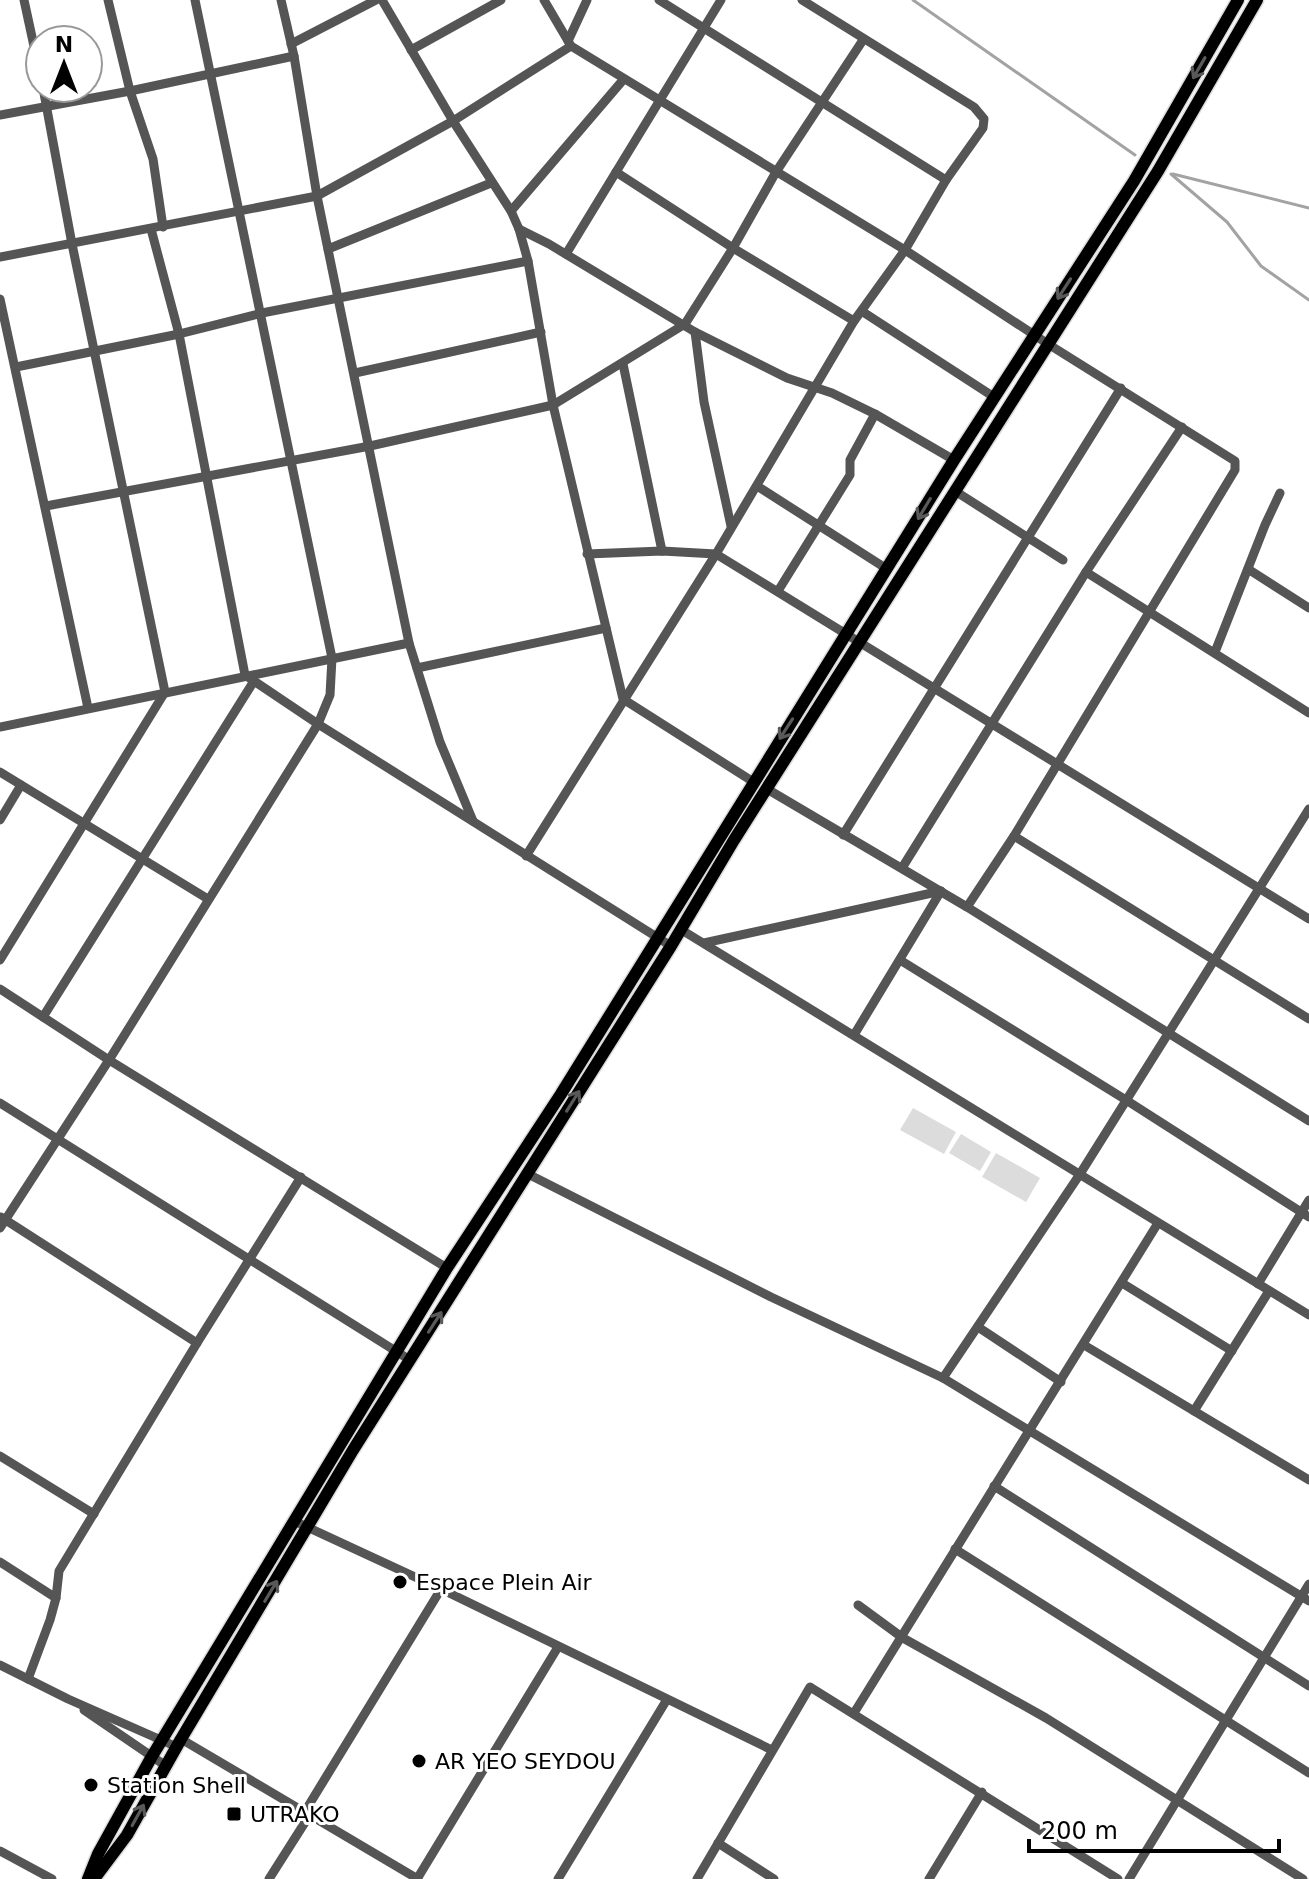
<svg xmlns="http://www.w3.org/2000/svg" width="1309" height="1879" viewBox="0 0 1309 1879" font-family="'DejaVu Sans',sans-serif">
  <style>
    .green { fill: #dcdcdc }
    .lines { fill: none; stroke-linecap: round; stroke-linejoin: round }
    .stream { stroke: #a3a3a3; stroke-width: 3 }
    .highway-casing { stroke: #dbdbdb; stroke-width: 15 }
    .minor { stroke: #555; stroke-width: 9 }
    .highway { stroke: #000; stroke-width: 12 }
    .oneway { stroke: #595959 }
    .poi-dot { fill: #000; stroke: #fff; stroke-width: 3 }
    .labels { text-anchor: middle; stroke-width: 6; stroke-linejoin: round; paint-order: stroke }
    .poi-label { font-size: 22px; fill: #000; stroke: #fff; text-anchor: start }
  </style>
  <rect width="100%" height="100%" fill="#fff"/>
  <g class="green">
    <polygon points="913,1108 956,1132 944,1154 900,1130"/>
    <polygon points="961,1134 991,1152 980,1171 949,1153"/>
    <polygon points="996,1153 1040,1178 1026,1202 982,1177"/>
  </g>
  <g class="lines">
    <g class="stream">
      <polyline points="913,0 1135,155"/>
      <polyline points="1171,174 1227,222 1261,266 1309,300"/>
      <polyline points="1173,174 1309,208"/>
    </g>
    <g class="highway-casing">
      <g id="highway">
        <polyline points="88,1879 98,1854 151,1758 447,1268 561,1094 954,460 1134,181 1238,0"/>
        <polyline points="94,1879 127,1835 181,1739 353,1450 671,946 734,840 1158,171 1257,0"/>
      </g>
    </g>
    <g class="minor">
      <polyline points="24,0 40,74"/>
      <polyline points="108,0 130,91 153,159 163,227"/>
      <polyline points="281,0 294,56 317,196 409,643 440,742 473,821"/>
      <polyline points="382,0 453,121 511,211 519,229 528,261 553,405 623,699 752,781"/>
      <polyline points="544,0 571,46 905,250 1048,344 1235,461 1235,470 1014,836 967,907"/>
      <polyline points="659,0 946,180"/>
      <polyline points="568,41 587,0"/>
      <polyline points="291,44 376,0"/>
      <polyline points="411,50 501,0"/>
      <polyline points="0,115 130,91 294,56"/>
      <polyline points="616,172 733,248 854,321"/>
      <polyline points="511,211 623,80"/>
      <polyline points="151,229 179,334 245,675 318,724 671,946"/>
      <polyline points="519,229 549,244 695,332 787,378 832,393 875,414 954,460"/>
      <polyline points="328,249 491,183"/>
      <polyline points="566,254 721,0"/>
      <polyline points="0,257 317,196 453,121 571,46"/>
      <polyline points="0,299 88,708"/>
      <polyline points="863,312 994,397"/>
      <polyline points="695,332 704,402 731,526"/>
      <polyline points="623,364 662,551"/>
      <polyline points="16,367 179,334 262,313 528,261"/>
      <polyline points="355,373 541,332"/>
      <polyline points="757,486 887,569"/>
      <polyline points="955,491 1063,560"/>
      <polyline points="46,506 370,446 553,405 685,324 733,248 776,172 863,40"/>
      <polyline points="587,554 662,551 716,554 1309,919"/>
      <polyline points="1248,569 1309,608"/>
      <polyline points="1086,572 1309,713"/>
      <polyline points="778,591 850,475 850,460 875,414"/>
      <polyline points="1215,652 1265,525 1280,493"/>
      <polyline points="417,668 606,628"/>
      <polyline points="0,727 409,643"/>
      <polyline points="0,772 208,899"/>
      <polyline points="767,789 967,907 1309,1121"/>
      <polyline points="0,820 21,785"/>
      <polyline points="843,835 1121,388"/>
      <polyline points="1014,836 1309,1019"/>
      <polyline points="526,856 716,554 854,321 905,250 946,180 983,128 984,119 974,107 802,0"/>
      <polyline points="902,868 1086,572 1182,427"/>
      <polyline points="680,929 1309,1315"/>
      <polyline points="704,943 941,891"/>
      <polyline points="0,960 165,692 72,244 43,88"/>
      <polyline points="900,960 1126,1100 1309,1217"/>
      <polyline points="0,989 109,1060 447,1268"/>
      <polyline points="43,1017 254,681"/>
      <polyline points="854,1035 941,891"/>
      <polyline points="0,1103 410,1360"/>
      <polyline points="528,1174 771,1297 943,1378 1309,1601"/>
      <polyline points="1,1217 197,1343"/>
      <polyline points="0,1228 109,1060 318,724 330,695 332,658 195,0"/>
      <polyline points="1122,1283 1232,1351"/>
      <polyline points="1258,1284 1309,1200"/>
      <polyline points="978,1327 1061,1382"/>
      <polyline points="1084,1345 1309,1480"/>
      <polyline points="943,1378 1080,1174 1309,809"/>
      <polyline points="1194,1411 1269,1291"/>
      <polyline points="0,1456 94,1514"/>
      <polyline points="994,1486 1309,1686"/>
      <polyline points="294,1521 441,1589 772,1750"/>
      <polyline points="955,1549 1309,1773"/>
      <polyline points="0,1562 56,1598"/>
      <polyline points="858,1605 903,1638 1046,1718 1303,1879"/>
      <polyline points="0,1665 68,1699 177,1747"/>
      <polyline points="28,1679 50,1620 56,1598 59,1571 197,1343 301,1177"/>
      <polyline points="84,1710 166,1766"/>
      <polyline points="854,1713 1158,1223"/>
      <polyline points="181,1739 418,1879"/>
      <polyline points="304,1813 441,1589"/>
      <polyline points="718,1843 774,1879"/>
      <polyline points="0,1851 52,1879"/>
      <polyline points="269,1879 309,1816"/>
      <polyline points="417,1879 558,1647"/>
      <polyline points="558,1879 666,1701"/>
      <polyline points="697,1879 810,1687 1118,1879"/>
      <polyline points="929,1879 982,1792"/>
      <polyline points="1129,1879 1309,1584"/>
    </g>
    <use href="#highway" class="highway"/>
  </g>
  <defs><path id="oneway-shaft" d="M-6 0H5M1.5-3L5.5 0L1.5 3" fill="none" stroke-width="1.6" stroke-linecap="round" stroke-linejoin="round" transform="scale(2)"/></defs>
  <g class="oneway">
    <use href="#oneway-shaft" transform="translate(1199 68) rotate(120)"/>
    <use href="#oneway-shaft" transform="translate(1064 289) rotate(123)"/>
    <use href="#oneway-shaft" transform="translate(924 509) rotate(121)"/>
    <use href="#oneway-shaft" transform="translate(786 729) rotate(123)"/>
    <use href="#oneway-shaft" transform="translate(573 1101) rotate(-58)"/>
    <use href="#oneway-shaft" transform="translate(435 1322) rotate(-57)"/>
    <use href="#oneway-shaft" transform="translate(271 1591) rotate(-59)"/>
    <use href="#oneway-shaft" transform="translate(138 1815) rotate(-61)"/>
  </g>
  <g class="poi-dot">
    <circle cx="400" cy="1582" r="8"/>
    <circle cx="419" cy="1761" r="8"/>
    <circle cx="91" cy="1785" r="8"/>
    <rect x="226" y="1806" width="16" height="16" rx="4"/>
  </g>
  <g class="labels">
    <g class="poi-label">
      <text x="416" y="1590">Espace Plein Air</text>
      <text x="435" y="1769">AR YEO SEYDOU</text>
      <text x="107" y="1793">Station Shell</text>
      <text x="250" y="1822">UTRAKO</text>
    </g>
  </g>
  <g transform="translate(64 64)"><circle r="38" fill="#ffffff" stroke="#999999" stroke-width="2"/>
  <path d="M0-6L14 30L0 20L-14 30Z" fill="#000000"/>
  <text y="-12" font-size="22" font-weight="bold" text-anchor="middle" fill="#000000">N</text>
  </g>
  <path d="M1029 1839v12h250v-12" fill="none" stroke="#000000" stroke-width="4"/>
  <text x="1041" y="1839" font-size="24" fill="#000000" stroke="#ffffff" stroke-width="6" paint-order="stroke">200 m</text>
</svg>
